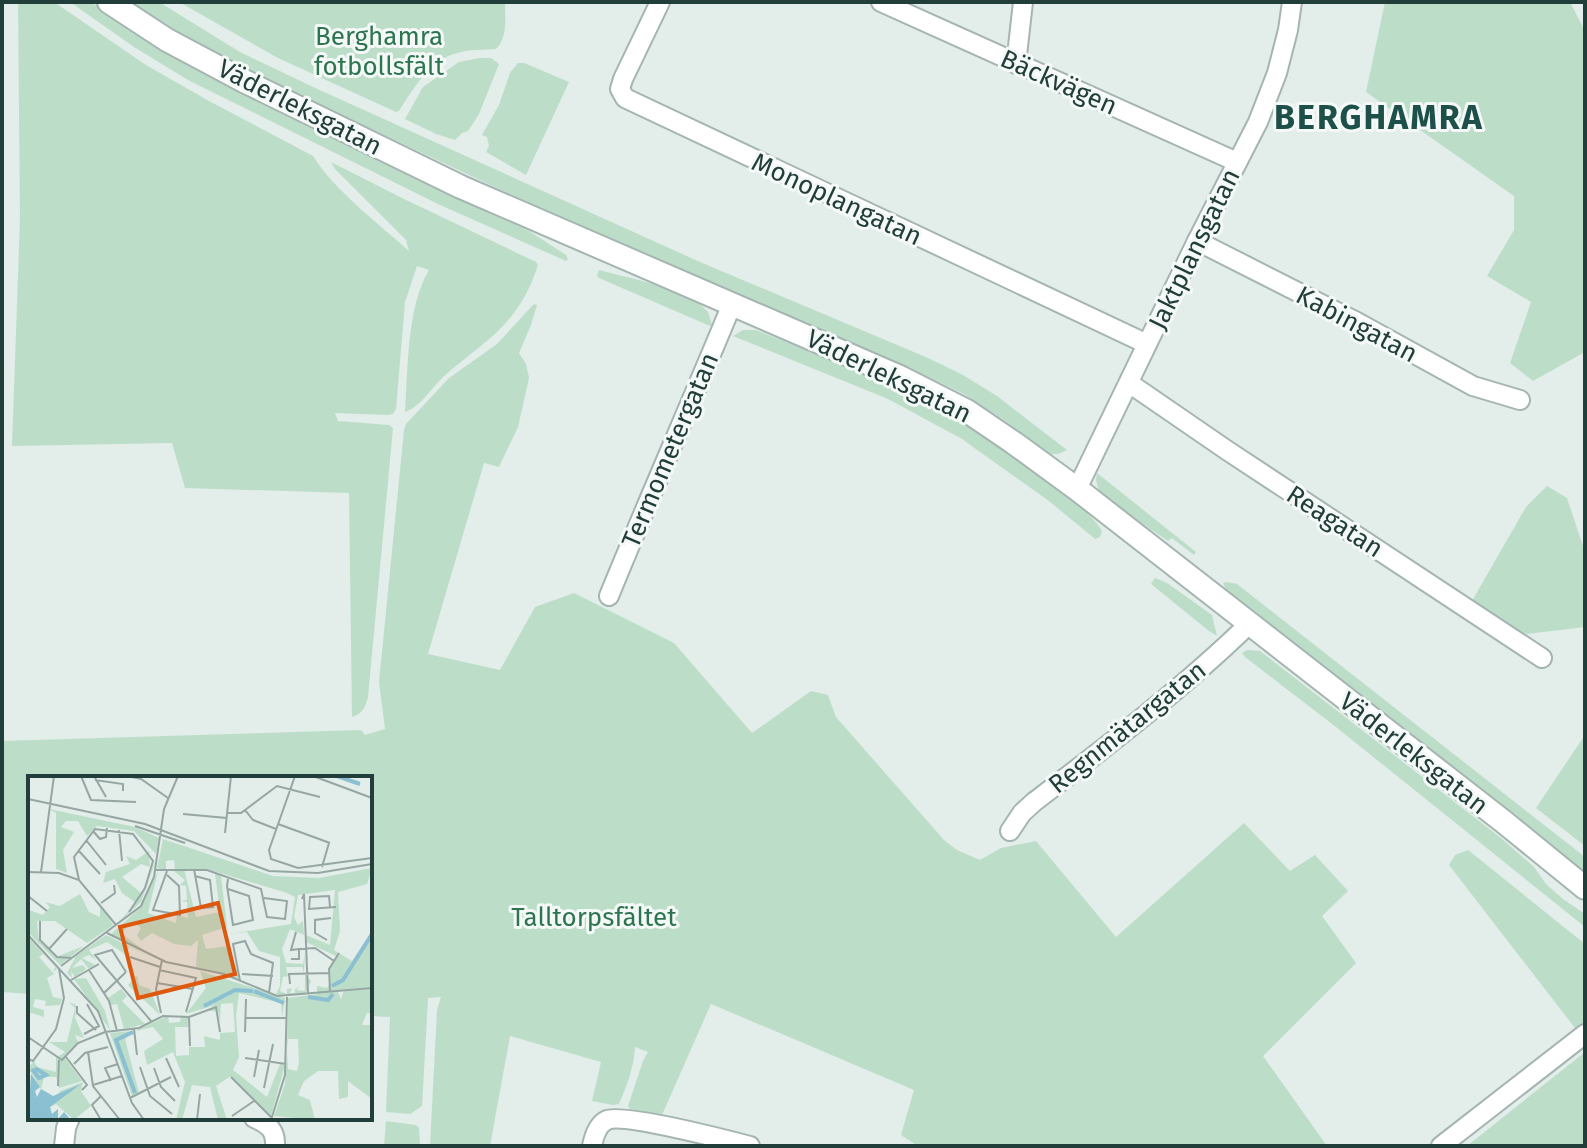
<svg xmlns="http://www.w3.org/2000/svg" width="1587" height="1148" viewBox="0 0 1587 1148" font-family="'Fira Sans',sans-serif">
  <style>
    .green { fill: #bcdec9 }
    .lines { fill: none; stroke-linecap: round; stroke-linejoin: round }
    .minor-casing { stroke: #a5b5b1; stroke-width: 22 }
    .tertiary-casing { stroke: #a5b5b1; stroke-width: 26 }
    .minor { stroke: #fff; stroke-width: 18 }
    .tertiary { stroke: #fff; stroke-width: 22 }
    .labels { text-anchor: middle; stroke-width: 6; stroke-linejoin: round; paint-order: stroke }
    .park-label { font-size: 26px; fill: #2d7550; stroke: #f4f9f7 }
    .street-label { font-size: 26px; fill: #223e3a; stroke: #f4f9f7 }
    .district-label { font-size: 34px; font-weight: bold; letter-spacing: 2px; fill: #1e504a; stroke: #f4f9f7 }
    .inset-river { fill: none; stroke: #8bbfd2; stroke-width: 4 }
    .inset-road { fill: none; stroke: #96a7a3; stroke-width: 2 }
    .view { fill: #de580e; fill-opacity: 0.15; stroke: #de580e; stroke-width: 4 }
    .inset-edge { fill: none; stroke: #223e3a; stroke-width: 4 }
  </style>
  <rect width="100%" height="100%" fill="#e3ede9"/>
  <g class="green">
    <path d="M18,2H54L146,65L209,101L313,156C334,190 378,223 409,251L406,240L335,169L331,162L402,198L536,262L538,265C533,280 526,297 516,310C498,337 466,356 442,378C431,389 420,407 405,412C408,369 407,306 429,270L417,266L405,302L396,409L393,414L388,415L335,413L338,421L389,425L393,428L368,697C365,708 363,713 352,717L349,493L185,488L172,443L12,446L20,218Z"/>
    <polygon points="70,2 91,2 150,42 249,96 322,133 529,231 566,255 568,259 566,261 440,205 188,80 134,47"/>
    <polygon points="130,2 159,2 240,52 313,87 700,262 928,358 963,375 997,396 1067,450 1058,454 1049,454 1007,422 964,394 907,367 725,290 552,214 318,104 199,45"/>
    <path d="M179,2H505C505,18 508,37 496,49C483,50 469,49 457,53C430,60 413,89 399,111L396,112L278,58Z"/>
    <polygon points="1385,2 1570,2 1585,31 1585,352 1533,381 1510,363 1531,302 1487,276 1514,230 1514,196 1366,92"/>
    <polygon points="480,58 491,58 499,64 479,114 468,131 462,133 455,140 436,134 405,119 423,87 459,62"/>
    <polygon points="518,63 524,63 569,82 526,175 486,152 489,146 487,137 482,135 499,105 510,73"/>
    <polygon points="599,270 654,284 700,304 708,312 712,325 710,326 599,278 597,276"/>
    <path d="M534,304L537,305L531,325L519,353L526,364L529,378L518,427L499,467L484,463L428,654L500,670L535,607L574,593L674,643L752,733L811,691L828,695L836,717L944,840L957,850L980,860L1001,848L1036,841L1116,937L1244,823L1290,871L1315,855L1348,891L1322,916L1356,963L1263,1056L1327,1146H918L901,1135L914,1090L711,1004L662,1115L630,1109L628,1106L643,1061L648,1052L635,1047C634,1067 627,1085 619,1104L613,1105L592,1101L601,1062L510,1036L490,1146H430L437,1010L441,997L428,998L422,1106L410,1114L386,1112L390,1017L370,1016V778H30V994L2,992V741L361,730L365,735L385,729L379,682L404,430L406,424L449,378L497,344Z"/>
    <path d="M743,330H756L776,338C831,361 887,382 940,410C978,430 1012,456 1047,482C1064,495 1091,512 1102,531L1100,537L1095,539L1049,501L962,439L888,399L733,336Z"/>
    <polygon points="1097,473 1196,552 1194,555 1172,538 1168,541 1121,509 1099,491 1096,480"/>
    <polygon points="1547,486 1567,498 1585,552 1585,627 1527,634 1511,627 1472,601 1526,507"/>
    <polygon points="1155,578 1167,583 1212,615 1217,636 1209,631 1151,584"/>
    <polygon points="1227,582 1237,584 1585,857 1585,872 1427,746 1257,616 1226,589 1223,583"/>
    <polygon points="1247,650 1260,651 1501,838 1534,867 1546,884 1563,899 1585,914 1585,927 1336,727 1245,657 1242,653"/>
    <polygon points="1585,735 1585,846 1536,808"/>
    <polygon points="1468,850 1585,944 1585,1041 1449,865 1455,855"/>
    <polygon points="1585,1052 1585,1146 1467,1146"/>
    <polygon points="386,1121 416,1125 419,1128 420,1146 384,1146"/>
  </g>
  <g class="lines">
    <g class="minor-casing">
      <g id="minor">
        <polyline points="660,2 623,79 620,89 625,98 1147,344"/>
        <polyline points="881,2 1237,162"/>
        <polyline points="1016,64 1023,2"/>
        <polyline points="1197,241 1353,320 1473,386 1520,400"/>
        <polyline points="1129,383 1228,451 1542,658"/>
        <polyline points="1077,489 1197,241 1258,122 1277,73 1288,30 1292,2"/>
        <path d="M609,596C649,498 692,401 732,304"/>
        <path d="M1010,831L1022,813L1034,802C1107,746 1182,689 1248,625"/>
        <path d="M254,1118C268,1124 276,1130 275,1146"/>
        <polyline points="64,1146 66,1128 70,1118"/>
        <path d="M592,1146C594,1136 598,1124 607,1120C624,1113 727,1140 750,1146"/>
        <polyline points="1441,1146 1585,1034"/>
      </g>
    </g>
    <g class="tertiary-casing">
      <polyline id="tertiary" points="109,2 167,40 244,81 461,187 900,377 967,411 1014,443 1077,489 1504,822 1585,888"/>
    </g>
    <use href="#minor" class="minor"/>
    <use href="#tertiary" class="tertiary"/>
  </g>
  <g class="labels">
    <g class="park-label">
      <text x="379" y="45">Berghamra<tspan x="379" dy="30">fotbollsfält</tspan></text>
      <text x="594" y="926">Talltorpsfältet</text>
    </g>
    <g class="street-label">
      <text transform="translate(1059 82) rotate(24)" y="9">Bäckvägen</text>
      <text transform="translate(300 107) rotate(27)" y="9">Väderleksgatan</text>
      <text transform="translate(837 199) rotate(25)" y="9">Monoplangatan</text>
      <text transform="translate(1194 249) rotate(-64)" y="9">Jaktplansgatan</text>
      <text transform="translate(1357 324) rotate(28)" y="9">Kabingatan</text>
      <text transform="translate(889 376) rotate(26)" y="9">Väderleksgatan</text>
      <text transform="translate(670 450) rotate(-67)" y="9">Termometergatan</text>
      <text transform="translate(1335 521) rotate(33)" y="9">Reagatan</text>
      <text transform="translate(1127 727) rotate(-39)" y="9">Regnmätargatan</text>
      <text transform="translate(1414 753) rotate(38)" y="9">Väderleksgatan</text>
    </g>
    <g class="district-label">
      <text x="1379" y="129">BERGHAMRA</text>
    </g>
  </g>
  <g transform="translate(28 776)">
    <rect width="344" height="344" fill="#e3ede9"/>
    <path d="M21,33L107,51L131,62L128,78L106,55L69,50L59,60L50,45H38L33,51L46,56L35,74L39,97L28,93V37ZM135,63L245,100L291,102L344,92L339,108L310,116L312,155L306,174L324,185L344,155V211L309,214L313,223L316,214L344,213V237H339L334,249H344V323L320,305V321L311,323L310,295H290L276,305L270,319L282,324L287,344L246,340L257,308L259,276L260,293L269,295L271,287L270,263H260L259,274L260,222L289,218V210L299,212L302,207L301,193L308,180L278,166V159L302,169L307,114L270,119L266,141L270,149L275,145L276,159L262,153L254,173L258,187L275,188L277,178L276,197L274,191H258L260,200L255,201L252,215L259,218V213L264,212L262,217H267V213L272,210L268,214L277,215V198L283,205L277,218L254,220L242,217L248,218L252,210V181L231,175L219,156L202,158L263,148L267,121L259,117L179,93H156L168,141L192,136L187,97L193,100L199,151L174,159L178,173L200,170L212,203L168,191L170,164L163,170L146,168L124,157L113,165L109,159L113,152L107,147L100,149L94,158L120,177L82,159L111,133L130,95L120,137L148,147L149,139L160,142L159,126L153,125L159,124L158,110L152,109L157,104L146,95L155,93L147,94L146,84L138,85V94L129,92ZM121,75L122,91L113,88L94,101L113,117L110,125L129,81L113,126L89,148L108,127L94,117L87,103L75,107L78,96L102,88L98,80L108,84ZM52,118L61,136L72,141V128L85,149L59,167L27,145H9L11,164L28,181L56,170L32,189L0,156L1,134L15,139L22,131L17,126L32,130ZM78,159L123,181L101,171L98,179L79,166L61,174L68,184L61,179L54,182L67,189L61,193L53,183L44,192L55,189L58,193L47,201L43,195L44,202L39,197L48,180ZM0,161L29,193L25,196L27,191L15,178L11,181L26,198L19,202L25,221L34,223L32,229L17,230L18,225L7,223L5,231L16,234V241L0,236ZM172,195L257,222L254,241L253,227L211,217L208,240L211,281L205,294L239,321L252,288L257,289L243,340L203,300L188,310L199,344H190L182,311L164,309L154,344H148L157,306L145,276L119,289L116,275L135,263L125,251L107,255L140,240L141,247L152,246L153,239L161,242L160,251H147L148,280L161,279V271H177L176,260L192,264V257L207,256L205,227L193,228L192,246L190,235H177L187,229L158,238L178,212ZM109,199L111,209L122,213L132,239L100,209ZM58,202L77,235L82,254L46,203ZM93,213L99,220L94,225L117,248L96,253L89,228L83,229L80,222ZM41,226L48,229L47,242L56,262L47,259L50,266L37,282L54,305L31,312L28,301H16L13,313L0,292L6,285L9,291L28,296V282L37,276L21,266H39L47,232ZM105,255L97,263L111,317L104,320L82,257ZM55,306L53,315L63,330L46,344L28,328L22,331L32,315Z" fill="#bcdec9"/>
    <path d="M3,298L12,311L7,315L9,321L13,313L25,320L53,308L22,331L24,338L30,333V343L36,336L43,344H0Z" fill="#8bbfd2"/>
    <path class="inset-river" d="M309,0L332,8M304,210L315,204L344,158M226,215L256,227M280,221L300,224L305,218M176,230L207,214L225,215M105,256L88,264L107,317M4,293L11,302L18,299L7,292"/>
    <path class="inset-road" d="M53,0L63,24L108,26M66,0L78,21M99,0L113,3L140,22M267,0L241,74L243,83L270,92L344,82M285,0L344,22M67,4L95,8V15M0,23L117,48L241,95L290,97L344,88M217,34L225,44L248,53M200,37H213L249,10L292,21M155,38L199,42M250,48L302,67M107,50L157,67M91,54L94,85M65,55L72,63L78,61L79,52M197,57L203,0M58,64L78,89M50,74L72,98M294,91L301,67M166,93L173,132L185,131L182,104L167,100M128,94H179L233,113L239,141L257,143L259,125L236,122M0,96L31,97L51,104L88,149M13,96L26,0M139,99L151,110L152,139L125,134L139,95M51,104L46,81L67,53L105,58L125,85L117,112L101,136M200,113L221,120L225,144L205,149L199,110L200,103M0,120L19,135M274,123L276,118L280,218M73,127L87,117L86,109M280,133L308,131M281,133L282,121L301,120L302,131M12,145V164L29,181L44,182M268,156L263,174L271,173M79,157L138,186L196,198L249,220L344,212M0,159L70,235L104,327L116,344M299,164L287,157V144L303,142M21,173L39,153M102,181L132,191M263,183H271V173L287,172L306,185M33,190L113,130L126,101L136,33L150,0M61,194L81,225L89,255M131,194L168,202L158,236M98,196L84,174L67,179L123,245M214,198L245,200M43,204L71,188M212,205L205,168L217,165L223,178L245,187L241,217M129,207L165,213M262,208L261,198L301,197M302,215L301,193L311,177M76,217L98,196M49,230V237L68,254M133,237L128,213L134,184M161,241L188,231L192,256M161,241L162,270M218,242H259M106,253L109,279M217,256L218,223M56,258L71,250L59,228M0,261L34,284L50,267L77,256L111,252L135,240L161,241M60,276L65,310L92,344M38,281L59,309L54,314M138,282L151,311M217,282L258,288M0,283L5,285L28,253L36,222L31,193M46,288L57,277L80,271M112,291L122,320L144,338M126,292L133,311L147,325M203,301L244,342M226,301L231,274M83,305L77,292L90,288M65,309L94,300M30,310L31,284M236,312L245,268M73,320L64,329L73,344M102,322L143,301M204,340L226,325M169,344L172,318M243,344L257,299L259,221"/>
    <path class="view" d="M190,127L207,198L110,222L92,151Z"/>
    <rect width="344" height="344" class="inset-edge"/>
  </g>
  <rect width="1587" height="1148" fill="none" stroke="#223e3a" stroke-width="8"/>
</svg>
